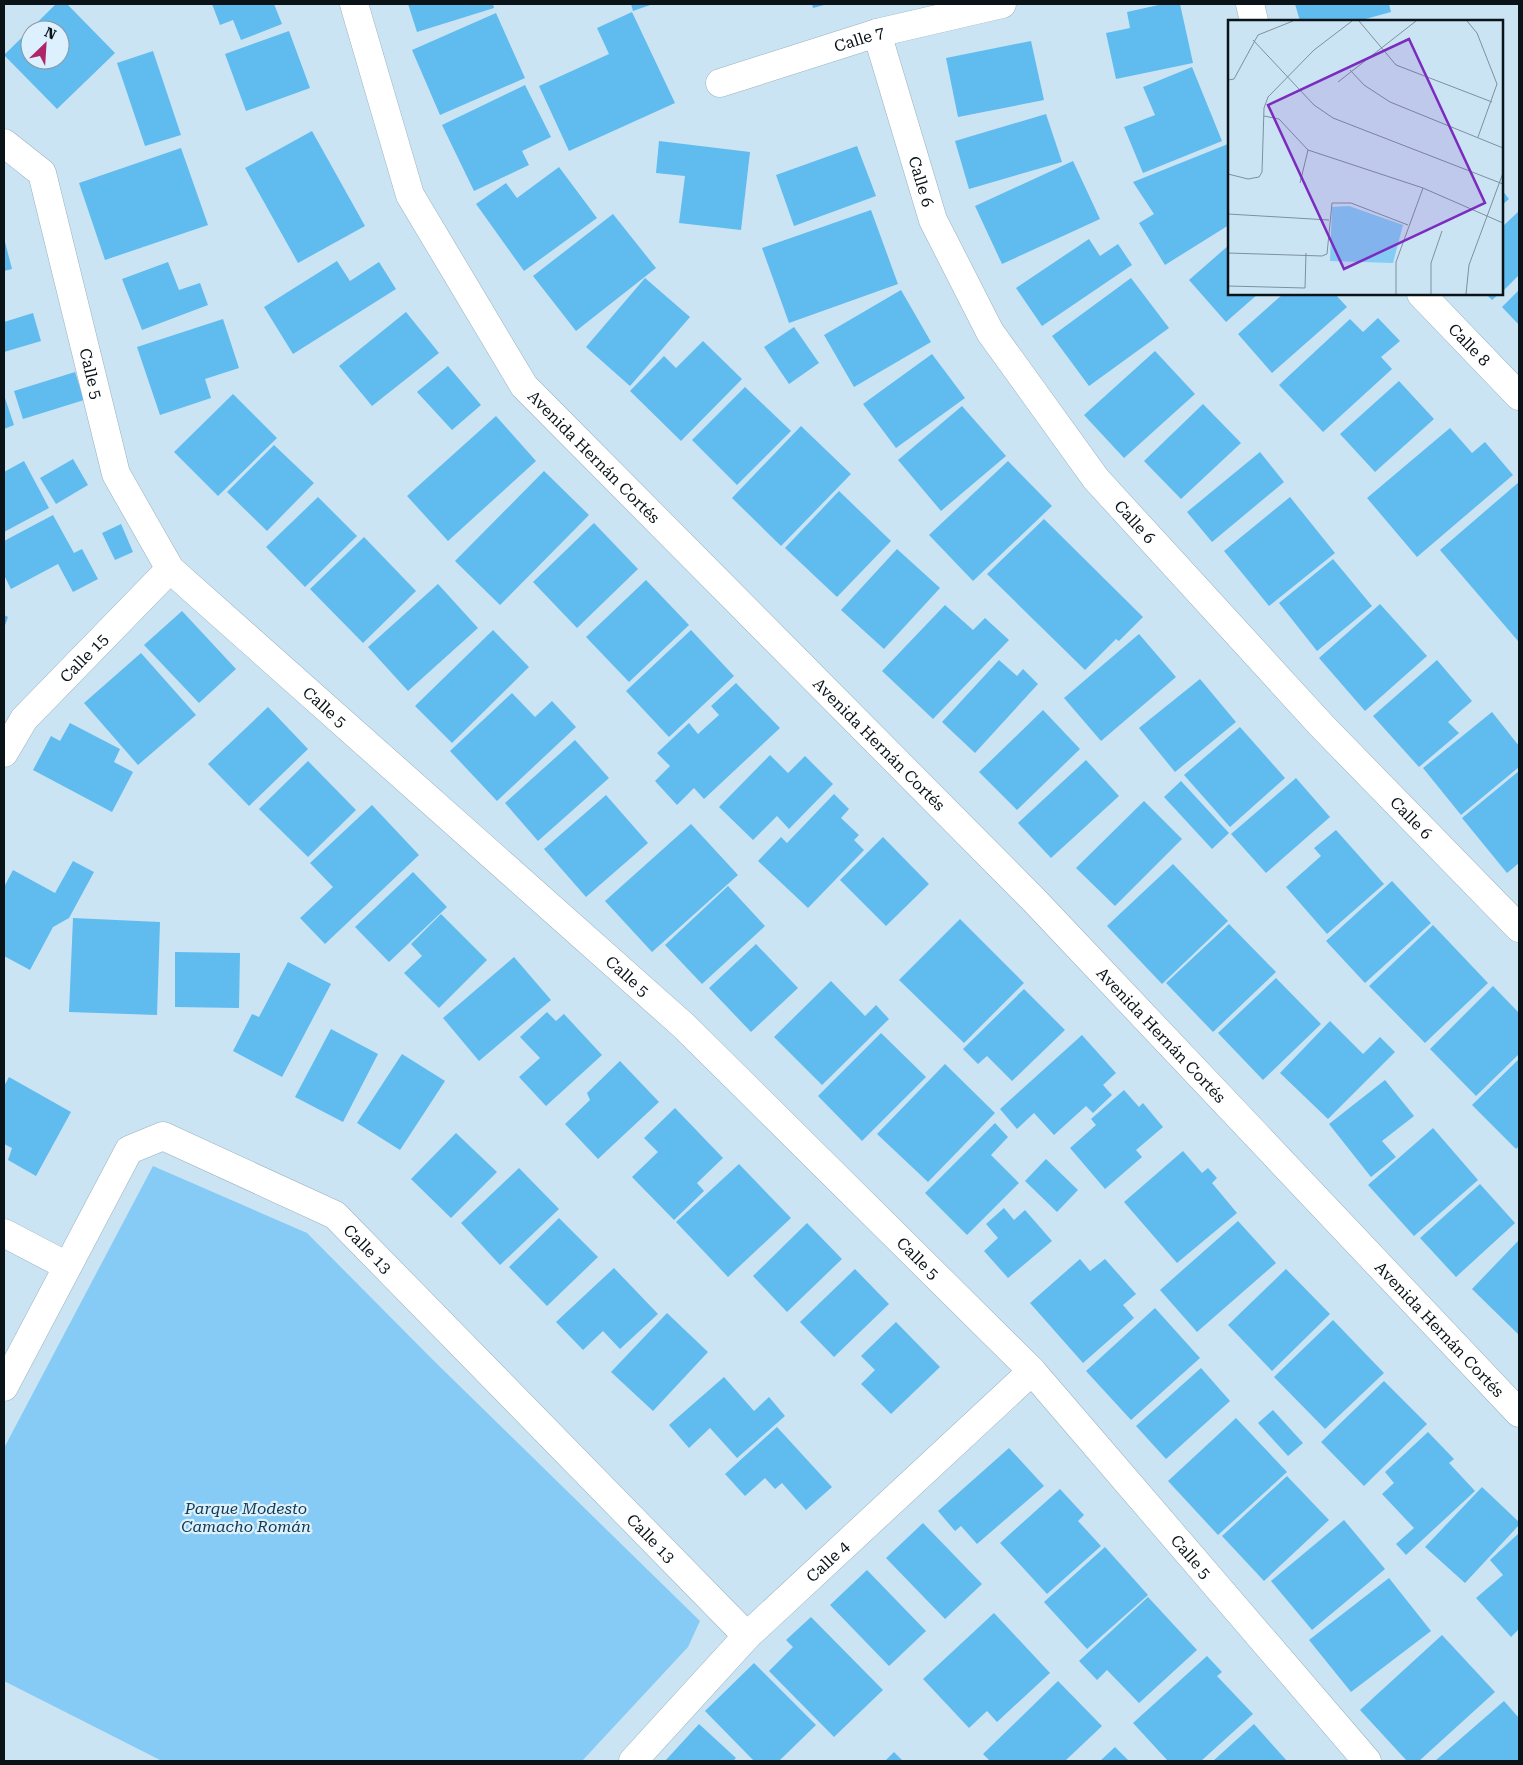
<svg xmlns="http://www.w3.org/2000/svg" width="1523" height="1765" viewBox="0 0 1523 1765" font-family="'Roboto Serif',serif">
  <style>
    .green { fill: #85cbf5 }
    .building { fill: #60bbef; fill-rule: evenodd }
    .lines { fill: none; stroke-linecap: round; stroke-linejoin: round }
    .street-casing { stroke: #99b1c0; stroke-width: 29 }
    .street { stroke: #fff; stroke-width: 28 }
    .labels { text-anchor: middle; stroke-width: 4.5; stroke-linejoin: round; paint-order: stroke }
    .street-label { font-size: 16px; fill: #0a1318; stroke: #dcf0fd }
    .park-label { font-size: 16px; font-style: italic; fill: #10384e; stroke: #dcf0fd }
    .inset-road { fill: none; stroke: #7e909c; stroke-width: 1 }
    .view { fill: #7b2cbf; fill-opacity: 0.15; stroke: #7b2cbf; stroke-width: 2.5 }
    .inset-edge { fill: none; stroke: #0a1318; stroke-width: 2.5 }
  </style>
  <rect width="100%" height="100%" fill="#cbe4f4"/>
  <polygon class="green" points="153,1166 307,1233 433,1360 700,1621 688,1647 582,1761 162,1761 4,1681 4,1448"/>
  <g class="building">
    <path d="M56,4H67L115,53L57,109L4,55ZM30,30H60V60H30Z"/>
    <polygon points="212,4 274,4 282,24 241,40 233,20 220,25"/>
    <polygon points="408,4 493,4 494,8 417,32"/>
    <polygon points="631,4 653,4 633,11"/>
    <polygon points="812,4 828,4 813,8"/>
    <polygon points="1163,4 1180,4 1193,63 1116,79 1106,33 1130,28 1127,12"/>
    <polygon points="1295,4 1389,4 1391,12 1358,21 1300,21"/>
    <polygon points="632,12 675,103 569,151 539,86 609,54 597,28"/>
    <polygon points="496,13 525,78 440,115 412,50"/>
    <polygon points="289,31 310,88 246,111 225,54"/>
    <polygon points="1031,41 1044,100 958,117 946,58"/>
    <polygon points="153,51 181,135 145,146 117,63"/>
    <polygon points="1192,67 1222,141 1143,173 1124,127 1155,115 1143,87"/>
    <polygon points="525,85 551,137 522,151 529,165 474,191 442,125"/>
    <polygon points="1046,114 1062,162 969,189 955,141"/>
    <polygon points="312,131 365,226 298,263 245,168"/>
    <polygon points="659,141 750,152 741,230 679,223 685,176 656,173"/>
    <polygon points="1228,144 1229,146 1229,225 1165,265 1139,223 1154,214 1133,182"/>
    <polygon points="857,146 876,196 794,226 776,175"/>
    <polygon points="181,148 208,225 105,260 79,183"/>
    <polygon points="1073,161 1100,219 1002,264 975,206"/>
    <polygon points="559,167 597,218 524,271 476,204 506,183 517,198"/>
    <polygon points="1502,190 1509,199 1502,205"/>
    <polygon points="871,210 898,284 789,323 762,248"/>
    <polygon points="1519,211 1519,275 1502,292 1502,227"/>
    <polygon points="613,214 656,268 576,331 533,276"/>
    <polygon points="1089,239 1100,256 1118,244 1132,265 1042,326 1016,288"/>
    <polygon points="5,242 12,269 4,271 4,243"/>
    <polygon points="1229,245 1229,294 1258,294 1226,322 1189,280"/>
    <polygon points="337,261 350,281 379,262 396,289 293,354 264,307"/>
    <polygon points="168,262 179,290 200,283 208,305 142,330 122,279"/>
    <polygon points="645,278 690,317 630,386 586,347"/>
    <polygon points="1131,278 1169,328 1089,386 1052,336"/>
    <polygon points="901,290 931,342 854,387 824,335"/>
    <polygon points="1519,290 1519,325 1502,307"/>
    <polygon points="1283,294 1335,294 1347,307 1272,373 1238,334"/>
    <polygon points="1486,294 1499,294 1492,300"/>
    <polygon points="406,312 439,353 372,406 339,366"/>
    <polygon points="33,313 41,341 4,352 4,322"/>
    <polygon points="1378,318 1400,341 1381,357 1392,369 1323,432 1279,385 1350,319 1363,332"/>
    <polygon points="223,319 239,368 205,379 211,398 160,415 137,347"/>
    <polygon points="794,327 819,363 789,384 764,347"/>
    <polygon points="703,341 742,379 681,441 630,391 664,356 676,368"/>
    <polygon points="1155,351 1195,394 1124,458 1084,415"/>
    <polygon points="932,354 965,398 896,448 863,404"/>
    <polygon points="448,366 481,405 452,430 417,392"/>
    <polygon points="75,372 84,400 23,419 14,391"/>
    <polygon points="1399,381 1434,419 1375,472 1340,434"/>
    <polygon points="745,387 791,431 737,485 692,440"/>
    <polygon points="233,394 277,438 218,496 174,452"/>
    <polygon points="4,395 14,425 4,429"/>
    <polygon points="1203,404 1241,443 1181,499 1144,461"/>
    <polygon points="962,406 1006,456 941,511 898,460"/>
    <polygon points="496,416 536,461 448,541 407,496"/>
    <polygon points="801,426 851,474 781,546 732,498"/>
    <polygon points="1450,428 1472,453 1485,442 1513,475 1417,557 1367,498"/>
    <polygon points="274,445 314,483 267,531 227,492"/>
    <polygon points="1260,452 1284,482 1212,542 1187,512"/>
    <polygon points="73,459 88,485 56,504 40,478"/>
    <polygon points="24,461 49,508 4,532 4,472"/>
    <polygon points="1008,461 1052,506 973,581 929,535"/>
    <polygon points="544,471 589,515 500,605 455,561"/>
    <polygon points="1519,482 1519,640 1518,641 1440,550"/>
    <polygon points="839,491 891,541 837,597 785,548"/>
    <polygon points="318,497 357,536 305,587 266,547"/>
    <polygon points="1290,497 1335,553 1269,606 1224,551"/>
    <polygon points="53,515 74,553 82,549 98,579 73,592 58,564 11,589 4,575 4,541"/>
    <polygon points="1044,519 1143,617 1119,641 1116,639 1085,670 987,574"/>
    <polygon points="594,523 638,569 577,628 533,582"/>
    <polygon points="121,524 133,552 115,560 102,533"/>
    <polygon points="364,537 416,591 363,643 310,589"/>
    <polygon points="897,549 940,588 884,649 841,610"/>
    <polygon points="1333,559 1372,606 1317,651 1279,603"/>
    <polygon points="646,580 689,625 629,682 586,637"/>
    <polygon points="438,584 478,628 408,691 368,647"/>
    <polygon points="1380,604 1427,656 1365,711 1319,658"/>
    <polygon points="945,605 973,630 985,618 1009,640 933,719 882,671"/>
    <polygon points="182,611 236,669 199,703 144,645"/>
    <polygon points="4,615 8,617 4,628"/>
    <polygon points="493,630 529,667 452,743 415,706"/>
    <polygon points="691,630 734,676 669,737 626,691"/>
    <polygon points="1139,634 1176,677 1101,741 1064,698"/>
    <polygon points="141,653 196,715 138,765 84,703"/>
    <polygon points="999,660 1017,676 1023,669 1038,684 975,753 942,722"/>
    <polygon points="1437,660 1472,701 1448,722 1459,733 1419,767 1373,716"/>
    <polygon points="1200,679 1236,722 1175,772 1139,728"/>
    <polygon points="736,683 780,728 704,799 694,788 677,805 655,781 670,766 657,753 689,723 698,734 719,715 711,706"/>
    <polygon points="512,693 535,717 552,701 576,727 497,801 450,751"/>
    <polygon points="268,707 308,749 249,806 208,764"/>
    <polygon points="1043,710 1080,749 1017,810 979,772"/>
    <polygon points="1492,712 1519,746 1519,767 1461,815 1423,768"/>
    <polygon points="70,723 120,749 114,762 133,772 112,812 33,770 51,736 60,741"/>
    <polygon points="1240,727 1285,778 1230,827 1184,775"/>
    <polygon points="575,740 609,778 538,841 505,803"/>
    <polygon points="770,755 788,773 805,756 833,784 789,829 777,816 753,840 719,807"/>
    <polygon points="1086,760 1119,796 1051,858 1018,823"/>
    <polygon points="308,761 356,810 308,857 259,809"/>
    <polygon points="1519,771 1519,863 1507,873 1462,818"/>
    <polygon points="1296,778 1330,817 1266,873 1231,834"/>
    <polygon points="1181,781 1229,833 1212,849 1164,797"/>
    <polygon points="834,794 849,809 841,818 859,835 854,840 864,850 808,908 758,861 781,837 787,843"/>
    <polygon points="606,795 648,843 586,897 544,849"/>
    <polygon points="1144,801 1182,839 1115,906 1076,868"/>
    <polygon points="372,805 419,855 325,944 300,918 333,887 310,863"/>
    <polygon points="691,824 738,875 652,952 605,901"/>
    <polygon points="1336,830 1384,884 1327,934 1286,887 1321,856 1314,848"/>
    <polygon points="883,837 929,884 886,926 840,880"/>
    <polygon points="73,861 94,872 69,918 53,927 30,970 4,956 4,887 13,870 55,893"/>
    <polygon points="1173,864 1228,921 1162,984 1107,926"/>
    <polygon points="413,872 447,907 389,962 355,927"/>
    <polygon points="1392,881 1431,923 1365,983 1326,941"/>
    <polygon points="728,886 765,926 702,984 665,945"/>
    <polygon points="441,914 487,960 439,1008 404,973 422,956 411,944"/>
    <polygon points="73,918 160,922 157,1015 69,1012"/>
    <polygon points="960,919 1024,983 964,1043 899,980"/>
    <polygon points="1229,924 1276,972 1213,1032 1166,983"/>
    <polygon points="1433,925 1488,983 1425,1043 1369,986"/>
    <polygon points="756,944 798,988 751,1032 709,988"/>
    <polygon points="175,952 240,953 239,1008 175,1007"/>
    <polygon points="514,957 551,1000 479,1061 443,1018"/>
    <polygon points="288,962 331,984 282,1077 233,1051 252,1014 259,1017"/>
    <polygon points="1276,978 1321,1024 1263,1080 1218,1033"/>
    <polygon points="831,981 865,1016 876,1005 889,1019 822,1085 774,1037"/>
    <polygon points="1493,986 1519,1013 1519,1054 1476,1096 1430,1049"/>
    <polygon points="1024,989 1065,1030 1012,1081 987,1056 978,1064 963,1049"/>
    <polygon points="547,1012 556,1021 564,1014 602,1055 546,1106 519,1077 540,1058 520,1037"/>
    <polygon points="1330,1021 1363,1054 1380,1037 1395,1052 1328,1119 1280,1073"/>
    <polygon points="331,1029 378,1054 343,1122 295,1097"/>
    <polygon points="881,1033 926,1077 862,1141 818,1096"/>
    <polygon points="1082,1035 1116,1073 1103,1085 1112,1095 1093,1113 1086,1106 1054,1135 1034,1113 1017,1129 1000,1109"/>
    <polygon points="402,1054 445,1081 400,1150 357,1123"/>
    <polygon points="1519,1059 1519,1146 1516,1149 1472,1105"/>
    <polygon points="620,1061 659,1102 598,1159 565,1124 590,1100 587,1093"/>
    <polygon points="945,1064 995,1113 928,1182 877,1134"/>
    <polygon points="9,1077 71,1112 36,1176 8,1160 12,1148 4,1144 4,1086"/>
    <polygon points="1385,1080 1414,1116 1382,1141 1396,1157 1371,1177 1329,1124"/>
    <polygon points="1124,1090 1139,1107 1143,1103 1163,1127 1136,1150 1142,1157 1105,1189 1070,1148 1096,1125 1091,1119"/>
    <polygon points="675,1108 723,1158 697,1183 704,1191 674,1220 632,1177 658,1152 644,1138"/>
    <polygon points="995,1123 1008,1137 991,1155 1019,1183 967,1235 925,1193"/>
    <polygon points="1433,1128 1478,1180 1414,1236 1368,1185"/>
    <polygon points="456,1133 497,1172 451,1218 411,1179"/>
    <polygon points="1183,1151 1202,1173 1208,1168 1217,1178 1212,1183 1237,1213 1177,1263 1124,1202"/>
    <polygon points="1046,1159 1078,1190 1057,1212 1025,1181"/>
    <polygon points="739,1164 791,1218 728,1277 676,1222"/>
    <polygon points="519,1168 559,1209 500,1265 461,1223"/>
    <polygon points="1480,1184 1515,1223 1456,1277 1420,1238"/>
    <polygon points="1004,1208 1014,1220 1025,1210 1052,1241 1008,1278 984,1251 998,1238 986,1224"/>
    <polygon points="559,1218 598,1257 547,1306 509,1267"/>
    <polygon points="1238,1221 1276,1263 1197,1332 1160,1290"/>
    <polygon points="807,1223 842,1259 787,1312 753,1276"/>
    <polygon points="1519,1240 1519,1335 1472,1289"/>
    <polygon points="1080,1259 1090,1271 1105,1259 1136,1294 1123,1305 1134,1318 1083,1363 1030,1303"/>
    <polygon points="614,1268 658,1314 620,1349 603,1331 583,1350 556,1322"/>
    <polygon points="855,1269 889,1304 834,1357 800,1322"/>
    <polygon points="1286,1269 1330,1314 1272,1371 1228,1325"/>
    <polygon points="1155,1308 1200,1358 1131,1420 1086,1371"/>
    <polygon points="667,1313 708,1352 653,1411 611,1372"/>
    <polygon points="1333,1320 1384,1373 1325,1429 1274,1377"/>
    <polygon points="896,1322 940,1367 891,1414 861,1384 875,1370 861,1356"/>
    <polygon points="1201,1368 1230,1401 1166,1459 1136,1426"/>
    <polygon points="724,1377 754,1411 769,1397 785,1416 737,1458 710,1428 689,1448 669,1425"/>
    <polygon points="1384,1381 1427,1424 1364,1486 1321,1442"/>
    <polygon points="1273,1410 1303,1443 1288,1456 1258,1423"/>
    <polygon points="1236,1418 1287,1472 1218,1535 1168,1481"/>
    <polygon points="777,1427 832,1487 806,1510 782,1483 775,1489 765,1478 745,1496 725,1474"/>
    <polygon points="1428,1432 1454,1459 1449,1463 1475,1491 1406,1555 1396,1544 1414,1528 1382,1494 1394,1483 1385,1472"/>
    <polygon points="1009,1448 1044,1486 977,1544 961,1526 955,1531 938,1511"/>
    <polygon points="1287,1476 1329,1520 1264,1581 1222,1536"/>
    <polygon points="1482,1487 1519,1522 1519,1525 1465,1583 1425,1547"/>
    <polygon points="1060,1489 1084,1515 1078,1521 1101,1546 1047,1594 1000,1543"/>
    <polygon points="1344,1520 1385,1569 1312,1630 1271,1581"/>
    <polygon points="923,1523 982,1584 945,1619 886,1558"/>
    <polygon points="1519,1533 1519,1629 1511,1637 1476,1598 1503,1575 1490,1560"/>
    <polygon points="1105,1547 1148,1595 1087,1649 1044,1602"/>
    <polygon points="867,1570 926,1631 889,1666 830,1605"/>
    <polygon points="1389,1578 1431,1631 1351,1692 1309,1640"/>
    <polygon points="1148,1597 1197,1650 1139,1703 1107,1670 1097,1680 1079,1661"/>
    <polygon points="994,1613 1050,1673 997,1722 987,1711 969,1728 923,1679"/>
    <polygon points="811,1617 883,1690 834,1737 769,1671 793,1647 786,1640"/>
    <polygon points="1442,1635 1495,1692 1419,1761 1407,1761 1360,1710"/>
    <polygon points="1207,1656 1222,1672 1217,1676 1253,1714 1201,1761 1190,1761 1188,1760 1187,1761 1168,1761 1133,1723"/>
    <polygon points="754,1663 816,1725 779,1761 754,1761 705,1711"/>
    <polygon points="1058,1681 1102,1726 1065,1761 990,1761 983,1754"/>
    <polygon points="1504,1701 1519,1718 1519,1761 1435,1761"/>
    <polygon points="699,1724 736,1758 733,1761 665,1761"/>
    <polygon points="1254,1724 1287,1761 1213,1761"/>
    <polygon points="1115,1747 1129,1761 1100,1761"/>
    <polygon points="894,1752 903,1761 885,1761"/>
  </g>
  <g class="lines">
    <g class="street-casing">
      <g id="street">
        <path id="s1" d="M354,4L410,195L524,386L1034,900L1519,1413"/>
        <polyline points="1250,4 1254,21"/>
        <path id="s2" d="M877,33L933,220L990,332L1096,479L1322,726L1519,928"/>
        <path id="s3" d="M720,83L877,33L1002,4"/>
        <path id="s4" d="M4,143L42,173L116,474L170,569L684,1026L1032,1371L1367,1761"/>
        <path id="s5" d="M1421,294L1519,396"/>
        <path id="s6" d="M4,753L24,719L170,569"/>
        <polyline points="4,1233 67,1266"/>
        <path id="s7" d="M4,1387L129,1150L163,1136L335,1215L747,1636"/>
        <path id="s8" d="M633,1761L747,1636L1032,1371"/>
      </g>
    </g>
    <use href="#street" class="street"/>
  </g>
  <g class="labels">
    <g class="street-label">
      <text dy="6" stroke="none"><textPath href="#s3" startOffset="146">Calle 7</textPath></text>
      <text dy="6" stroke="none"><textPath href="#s2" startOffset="155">Calle 6</textPath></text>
      <text dy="6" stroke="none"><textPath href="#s5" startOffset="70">Calle 8</textPath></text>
      <text dy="6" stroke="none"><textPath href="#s4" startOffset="255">Calle 5</textPath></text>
      <text dy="6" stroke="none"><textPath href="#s1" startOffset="521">Avenida Hernán Cortés</textPath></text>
      <text dy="6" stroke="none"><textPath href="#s2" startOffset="560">Calle 6</textPath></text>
      <text dy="6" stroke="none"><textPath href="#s6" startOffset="125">Calle 15</textPath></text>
      <text dy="6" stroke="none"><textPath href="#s4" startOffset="675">Calle 5</textPath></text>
      <text dy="6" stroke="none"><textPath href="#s1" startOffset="926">Avenida Hernán Cortés</textPath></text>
      <text dy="6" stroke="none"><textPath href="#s2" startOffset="965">Calle 6</textPath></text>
      <text dy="6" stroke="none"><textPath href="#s4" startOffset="1080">Calle 5</textPath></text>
      <text dy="6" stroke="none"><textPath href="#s1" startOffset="1331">Avenida Hernán Cortés</textPath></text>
      <text dy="6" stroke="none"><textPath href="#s7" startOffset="541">Calle 13</textPath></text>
      <text dy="6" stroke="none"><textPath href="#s4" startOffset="1485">Calle 5</textPath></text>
      <text dy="6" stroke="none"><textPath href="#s1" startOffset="1736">Avenida Hernán Cortés</textPath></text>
      <text dy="6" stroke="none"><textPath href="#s7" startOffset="946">Calle 13</textPath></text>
      <text dy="6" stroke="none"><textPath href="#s4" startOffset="1890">Calle 5</textPath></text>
      <text dy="6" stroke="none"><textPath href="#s8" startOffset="279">Calle 4</textPath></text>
    </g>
    <g class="park-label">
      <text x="246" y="1514">Parque Modesto<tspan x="246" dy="18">Camacho Román</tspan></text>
    </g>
  </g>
  <g transform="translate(1228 20)">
    <rect width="275" height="275" fill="#cbe4f4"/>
    <path d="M121,186L175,205L165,243L102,241L104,187Z" fill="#85cbf5"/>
    <path class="inset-road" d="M131,1L168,45L264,82M239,1L249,13L269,64L250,117M25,20L86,85L105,98L275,164M122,50L136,65L162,82L275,128M0,60L6,59L30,15L65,1M110,62L188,1M36,96L51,99L80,130L195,168L275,203M0,154L20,159L31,157L34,152L36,88L40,77L86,30L124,1M72,163L80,130M0,194L101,200M0,233L94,236L99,234L104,183H123L180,205M0,266L77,268L78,233M168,274V242L195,168M203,274V243L214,211M238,274L241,245L275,153"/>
    <path class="view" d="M181,19L257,183L116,249L40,85Z"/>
    <rect width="275" height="275" class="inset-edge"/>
  </g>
  <rect width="1523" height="1765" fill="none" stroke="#0a1318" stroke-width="10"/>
  <g transform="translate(45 45) rotate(25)"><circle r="24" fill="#dcf0fd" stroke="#8898a1"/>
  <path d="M0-4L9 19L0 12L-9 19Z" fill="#ae2669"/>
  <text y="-8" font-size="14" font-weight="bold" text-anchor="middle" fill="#0a1318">N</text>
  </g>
</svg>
